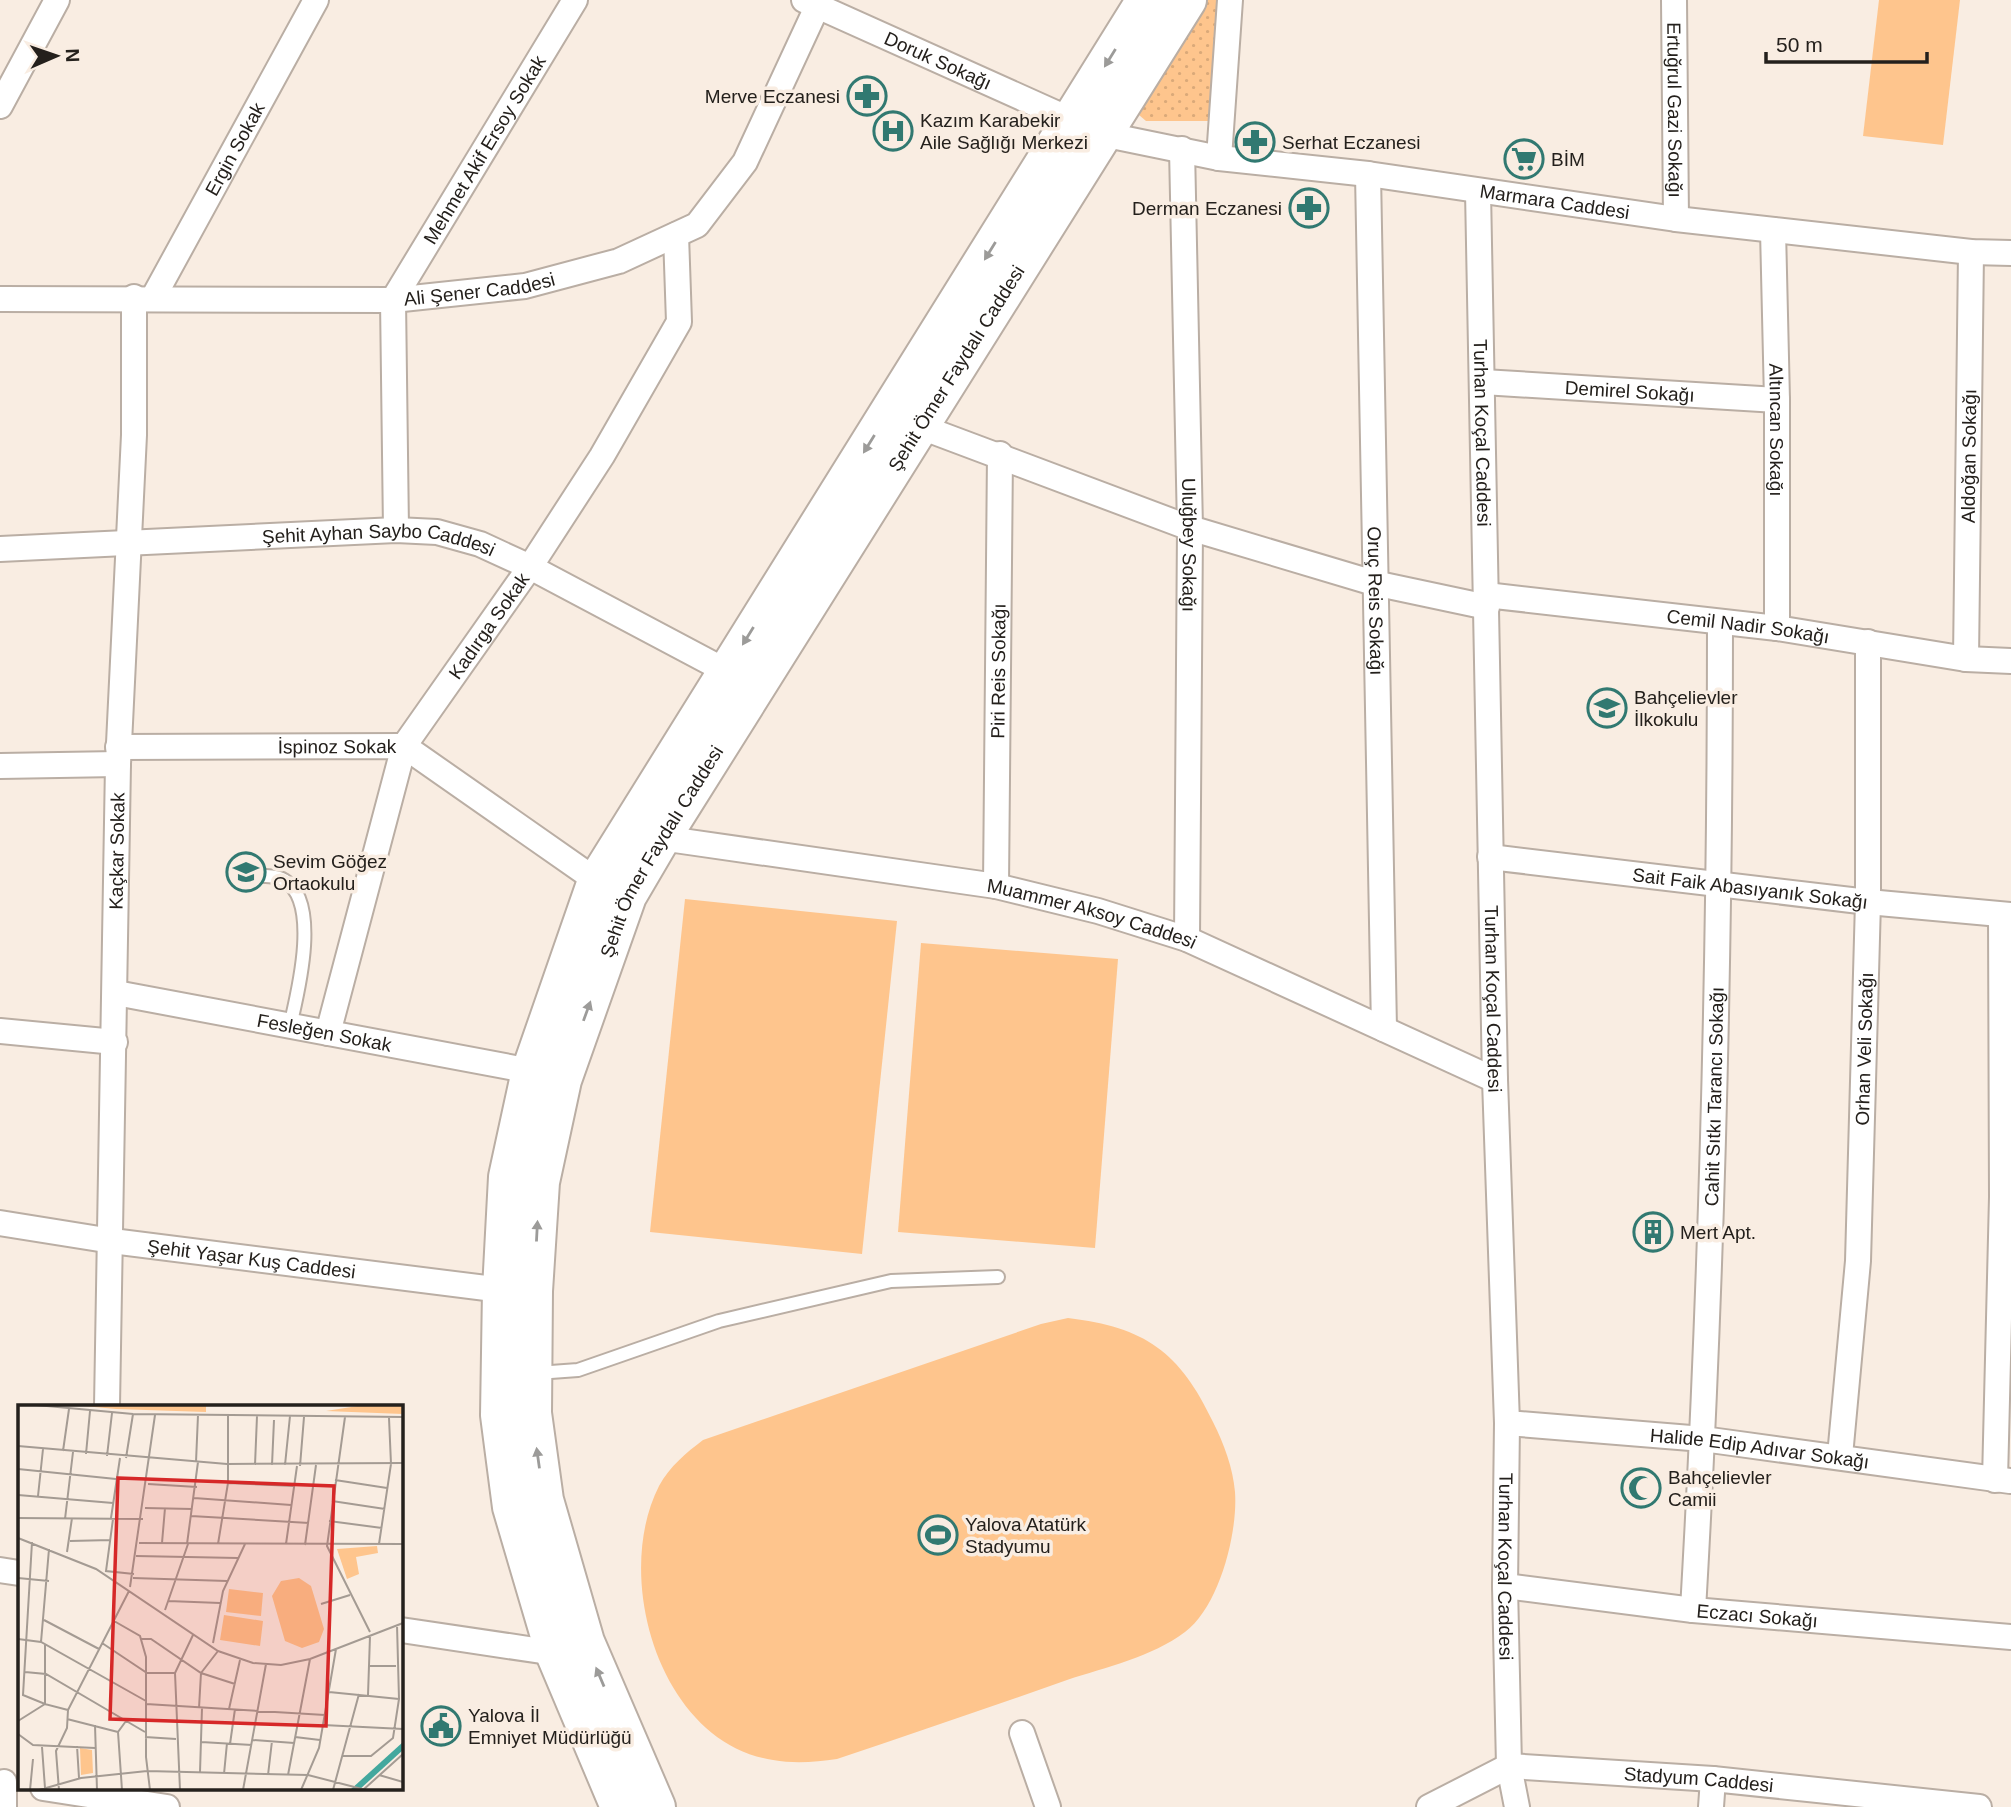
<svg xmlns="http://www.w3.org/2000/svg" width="2011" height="1807" viewBox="0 0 2011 1807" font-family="Arial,sans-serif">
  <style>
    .grass { fill: url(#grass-dots) }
    .green { fill: #fec58d }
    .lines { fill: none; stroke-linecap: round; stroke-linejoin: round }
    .lane-casing { stroke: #baaea4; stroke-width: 16 }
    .street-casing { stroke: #baaea4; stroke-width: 28 }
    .primary-casing { stroke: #baaea4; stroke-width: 42 }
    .lane { stroke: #fff; stroke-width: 12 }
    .street { stroke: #fff; stroke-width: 24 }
    .primary { stroke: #fff; stroke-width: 38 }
    .oneway { fill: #9c9b99 }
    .labels { text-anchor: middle; stroke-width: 7; stroke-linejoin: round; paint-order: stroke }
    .street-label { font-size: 19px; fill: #24201c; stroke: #f9ede2 }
    .poi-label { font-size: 19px; fill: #24201c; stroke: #f9ede2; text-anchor: start }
    .inset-road { fill: none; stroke: #a49b93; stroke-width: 2 }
    .view { fill: #d62828; fill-opacity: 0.15; stroke: #d62828; stroke-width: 3.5 }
    .inset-edge { fill: none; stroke: #24201c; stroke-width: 3.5 }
  </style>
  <defs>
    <pattern id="grass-dots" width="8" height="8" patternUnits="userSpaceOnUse" patternTransform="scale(1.75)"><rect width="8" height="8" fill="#fec58d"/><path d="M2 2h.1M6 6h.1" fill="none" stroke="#daa979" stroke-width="1.8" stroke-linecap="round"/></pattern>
  </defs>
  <rect width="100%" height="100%" fill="#f9ede2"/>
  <polygon class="grass" points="1203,0 1221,0 1209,121 1146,121 1139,115"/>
  <g class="green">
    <polygon points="1879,0 1960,0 1943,145 1863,136"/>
    <polygon points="685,899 897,921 862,1254 650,1232"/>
    <polygon points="921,943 1118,959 1095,1248 898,1232"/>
    <path d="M1068,1318C1145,1327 1180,1352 1213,1422C1224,1444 1233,1468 1235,1492C1238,1533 1219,1607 1185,1632C1152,1657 1106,1667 1067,1680C991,1707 914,1733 837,1759C816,1762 795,1764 773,1760C660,1743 612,1578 659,1486C670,1466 686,1453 703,1440L1041,1324Z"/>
  </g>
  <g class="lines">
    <g class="lane-casing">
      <g id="lane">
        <path d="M247,875C257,876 276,875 284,880C321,901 298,992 290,1026"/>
        <polyline points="537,1373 578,1370 719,1321 891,1281 998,1277"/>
      </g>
    </g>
    <g class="street-casing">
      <g id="street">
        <path id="s1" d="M804,0L1071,120"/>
        <path id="s2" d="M1674,0L1676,219"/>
        <polyline points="0,106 57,0"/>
        <path id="s3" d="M1102,134L1219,158L1368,174L1676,219L1971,252L2011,253"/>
        <path id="s4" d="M1182,149L1190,528L1187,939"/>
        <polyline points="1219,158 1230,0"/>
        <path id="s5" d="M1368,174L1384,1029"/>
        <path id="s6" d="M1478,191L1495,1080L1507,1423L1505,1586L1509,1766L1517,1807"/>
        <path id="s7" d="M1773,230L1777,400V628"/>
        <path id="s8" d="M153,298L316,0"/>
        <path id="s9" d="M0,299L393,300L525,286L619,261L697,225L745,162L817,7"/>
        <path id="s10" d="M1483,382L1777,400"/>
        <polyline points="921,427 1190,528 1374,583 1487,607"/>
        <path id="s11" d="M396,530L393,300L575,0"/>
        <path id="s12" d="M0,549L396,530L437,532L480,544L530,567L726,671"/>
        <path id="s13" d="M1486,595L1777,628L1966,659L2011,661"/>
        <path id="s14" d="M1966,659L1971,252"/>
        <path id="s15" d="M118,747L404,746L597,881"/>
        <polyline points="0,766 118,764"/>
        <path id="s16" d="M661,838L996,886L1098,911L1187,939L1495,1080"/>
        <path id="s17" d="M1490,857L1868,902L2011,915"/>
        <path id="s18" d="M996,886L1000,454"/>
        <path id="s19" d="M116,993L531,1071"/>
        <polyline points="0,1031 115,1042"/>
        <path id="s20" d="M328,1033L404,746L530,567L602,456L679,322L676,235"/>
        <path id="s21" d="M0,1223L112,1241L502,1290"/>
        <path id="s22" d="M107,1406L118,764L134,435V297"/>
        <path id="s23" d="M1507,1423L1703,1439L2010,1481"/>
        <path id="s24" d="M1840,1456L1858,1261L1868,902V642"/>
        <polyline points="1995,1480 2002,1197 2001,916"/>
        <polyline points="0,1570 19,1573"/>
        <path id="s25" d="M1505,1586L1693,1610L2011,1637"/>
        <path id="s26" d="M1693,1610C1712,1281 1720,952 1720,622"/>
        <polyline points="401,1630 555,1653"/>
        <polyline points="1022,1733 1048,1807"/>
        <polyline points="4,1782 4,1807"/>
        <polyline points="43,1788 167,1807"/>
        <path id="s27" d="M1429,1807L1509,1766L1713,1779L1979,1807"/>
        <polyline points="1711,1807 1713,1779"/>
      </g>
    </g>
    <g class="primary-casing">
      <g id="primary">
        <polyline points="620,1807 555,1653 512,1507 500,1415 502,1290 508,1177 531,1071 597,881 1146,0"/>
        <path id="s28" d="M656,1807L585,1642L544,1500L532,1413L533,1291L540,1182L562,1080L627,896L661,838L1187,0"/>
      </g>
    </g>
    <use href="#lane" class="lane"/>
    <use href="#street" class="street"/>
    <use href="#primary" class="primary"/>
  </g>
  <defs><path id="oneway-solid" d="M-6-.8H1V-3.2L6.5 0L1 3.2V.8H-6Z" transform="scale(1.75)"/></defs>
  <g class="oneway">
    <use href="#oneway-solid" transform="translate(1110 58) rotate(122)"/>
    <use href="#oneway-solid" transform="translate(990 251) rotate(122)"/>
    <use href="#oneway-solid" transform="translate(869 444) rotate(122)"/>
    <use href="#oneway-solid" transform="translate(748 636) rotate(122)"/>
    <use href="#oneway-solid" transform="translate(587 1011) rotate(-70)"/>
    <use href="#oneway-solid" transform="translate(537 1231) rotate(-87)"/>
    <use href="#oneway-solid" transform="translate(538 1458) rotate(-98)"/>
    <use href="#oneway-solid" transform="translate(600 1677) rotate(-113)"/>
  </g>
  <defs>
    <g id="pharmacy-ring" transform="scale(2.0125)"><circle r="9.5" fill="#f9ede2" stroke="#317971" stroke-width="1.5"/><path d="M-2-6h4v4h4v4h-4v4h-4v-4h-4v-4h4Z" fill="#317971"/></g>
    <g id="hospital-ring" transform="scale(2.0125)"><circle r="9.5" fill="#f9ede2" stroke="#317971" stroke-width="1.5"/><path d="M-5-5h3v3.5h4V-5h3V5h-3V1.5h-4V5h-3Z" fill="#317971"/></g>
    <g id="supermarket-ring" transform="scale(2.0125)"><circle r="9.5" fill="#f9ede2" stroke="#317971" stroke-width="1.5"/><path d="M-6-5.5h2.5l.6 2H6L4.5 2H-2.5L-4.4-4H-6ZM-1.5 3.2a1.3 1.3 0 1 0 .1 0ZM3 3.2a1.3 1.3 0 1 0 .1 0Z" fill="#317971"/></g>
    <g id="school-ring" transform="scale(2.0125)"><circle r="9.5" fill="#f9ede2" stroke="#317971" stroke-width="1.5"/><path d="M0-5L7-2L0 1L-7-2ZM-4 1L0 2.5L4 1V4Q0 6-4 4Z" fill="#317971"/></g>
    <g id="building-ring" transform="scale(2.0125)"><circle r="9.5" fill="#f9ede2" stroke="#317971" stroke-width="1.5"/><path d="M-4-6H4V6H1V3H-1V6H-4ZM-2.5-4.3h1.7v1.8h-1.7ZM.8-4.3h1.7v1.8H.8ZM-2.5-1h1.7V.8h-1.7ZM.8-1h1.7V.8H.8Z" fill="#317971"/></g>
    <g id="mosque-ring" transform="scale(2.0125)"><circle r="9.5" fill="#f9ede2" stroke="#317971" stroke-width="1.5"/><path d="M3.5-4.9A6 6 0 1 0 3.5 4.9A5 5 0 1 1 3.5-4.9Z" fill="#317971"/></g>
    <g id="stadium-ring" transform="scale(2.0125)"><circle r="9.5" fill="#f9ede2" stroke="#317971" stroke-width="1.5"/><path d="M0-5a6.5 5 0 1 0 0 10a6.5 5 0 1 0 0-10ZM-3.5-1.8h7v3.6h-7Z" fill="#317971"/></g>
    <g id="civic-ring" transform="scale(2.0125)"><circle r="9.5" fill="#f9ede2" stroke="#317971" stroke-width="1.5"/><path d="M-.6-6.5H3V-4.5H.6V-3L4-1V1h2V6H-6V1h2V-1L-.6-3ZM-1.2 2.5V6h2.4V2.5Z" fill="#317971"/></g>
  </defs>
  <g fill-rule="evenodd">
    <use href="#pharmacy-ring" x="867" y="96"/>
    <use href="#hospital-ring" x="893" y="131"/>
    <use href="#pharmacy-ring" x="1255" y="142"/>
    <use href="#supermarket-ring" x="1524" y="159"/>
    <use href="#pharmacy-ring" x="1309" y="208"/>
    <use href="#school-ring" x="1607" y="708"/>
    <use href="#school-ring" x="246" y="872"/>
    <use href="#building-ring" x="1653" y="1232"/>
    <use href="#mosque-ring" x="1641" y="1488"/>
    <use href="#stadium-ring" x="938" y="1535"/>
    <use href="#civic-ring" x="441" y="1726"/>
  </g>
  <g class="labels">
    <g class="street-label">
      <text dy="7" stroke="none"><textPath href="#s1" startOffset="147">Doruk Sokağı</textPath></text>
      <text dy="7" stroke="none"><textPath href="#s2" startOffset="110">Ertuğrul Gazi Sokağı</textPath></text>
      <text dy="7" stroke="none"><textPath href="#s8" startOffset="170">Ergin Sokak</textPath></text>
      <text dy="7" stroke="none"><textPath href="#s11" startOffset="406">Mehmet Akif Ersoy Sokak</textPath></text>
      <text dy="7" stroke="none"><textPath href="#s3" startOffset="458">Marmara Caddesi</textPath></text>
      <text dy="7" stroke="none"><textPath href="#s9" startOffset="480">Ali Şener Caddesi</textPath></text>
      <text dy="7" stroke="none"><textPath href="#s28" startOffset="1568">Şehit Ömer Faydalı Caddesi</textPath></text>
      <text dy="7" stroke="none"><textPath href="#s10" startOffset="147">Demirel Sokağı</textPath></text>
      <text dy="7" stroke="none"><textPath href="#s7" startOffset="200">Altıncan Sokağı</textPath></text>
      <text dy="7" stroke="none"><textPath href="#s6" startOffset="242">Turhan Koçal Caddesi</textPath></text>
      <text dy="7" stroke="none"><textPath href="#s14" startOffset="203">Aldoğan Sokağı</textPath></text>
      <text dy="7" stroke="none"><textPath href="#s4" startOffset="396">Uluğbey Sokağı</textPath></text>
      <text dy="7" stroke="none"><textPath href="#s12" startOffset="380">Şehit Ayhan Saybo Caddesi</textPath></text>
      <text dy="7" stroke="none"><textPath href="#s5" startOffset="427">Oruç Reis Sokağı</textPath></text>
      <text dy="7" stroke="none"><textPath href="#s20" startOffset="444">Kadırga Sokak</textPath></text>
      <text dy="7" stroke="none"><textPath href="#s13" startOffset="264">Cemil Nadir Sokağı</textPath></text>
      <text dy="7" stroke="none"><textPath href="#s18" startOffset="215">Piri Reis Sokağı</textPath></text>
      <text dy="7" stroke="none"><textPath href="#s15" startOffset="219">İspinoz Sokak</textPath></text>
      <text dy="7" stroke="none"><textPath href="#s22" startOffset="555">Kaçkar Sokak</textPath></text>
      <text dy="7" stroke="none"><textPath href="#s28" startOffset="1001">Şehit Ömer Faydalı Caddesi</textPath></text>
      <text dy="7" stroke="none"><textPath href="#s17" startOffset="262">Sait Faik Abasıyanık Sokağı</textPath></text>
      <text dy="7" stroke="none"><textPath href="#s16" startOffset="438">Muammer Aksoy Caddesi</textPath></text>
      <text dy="7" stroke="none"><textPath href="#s6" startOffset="808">Turhan Koçal Caddesi</textPath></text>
      <text dy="7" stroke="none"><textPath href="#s19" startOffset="212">Fesleğen Sokak</textPath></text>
      <text dy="7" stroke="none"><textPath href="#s24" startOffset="408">Orhan Veli Sokağı</textPath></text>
      <text dy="7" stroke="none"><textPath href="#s26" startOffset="514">Cahit Sıtkı Tarancı Sokağı</textPath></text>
      <text dy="7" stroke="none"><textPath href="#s21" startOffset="254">Şehit Yaşar Kuş Caddesi</textPath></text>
      <text dy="7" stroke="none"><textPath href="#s23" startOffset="254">Halide Edip Adıvar Sokağı</textPath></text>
      <text dy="7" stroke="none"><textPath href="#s6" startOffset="1376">Turhan Koçal Caddesi</textPath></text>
      <text dy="7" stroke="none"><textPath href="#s25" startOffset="254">Eczacı Sokağı</textPath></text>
      <text dy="7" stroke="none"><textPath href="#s27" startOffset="280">Stadyum Caddesi</textPath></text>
    </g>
    <g class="poi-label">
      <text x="840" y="103" text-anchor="end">Merve Eczanesi</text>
      <text x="920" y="127">Kazım Karabekir<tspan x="920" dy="22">Aile Sağlığı Merkezi</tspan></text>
      <text x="1282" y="149">Serhat Eczanesi</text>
      <text x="1551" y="166">BİM</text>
      <text x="1282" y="215" text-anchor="end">Derman Eczanesi</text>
      <text x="1634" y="704">Bahçelievler<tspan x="1634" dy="22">İlkokulu</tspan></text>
      <text x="273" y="868">Sevim Göğez<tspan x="273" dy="22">Ortaokulu</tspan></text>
      <text x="1680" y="1239">Mert Apt.</text>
      <text x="1668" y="1484">Bahçelievler<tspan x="1668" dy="22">Camii</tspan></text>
      <text x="965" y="1531">Yalova Atatürk<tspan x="965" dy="22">Stadyumu</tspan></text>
      <text x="468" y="1722">Yalova İl<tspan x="468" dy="22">Emniyet Müdürlüğü</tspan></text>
    </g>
  </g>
  <g transform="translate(18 1405)">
    <rect width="385" height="385" fill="#f9ede2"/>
    <path d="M359,141L360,148L338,152L341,169L329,174L319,144Z" fill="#fec58d"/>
    <path d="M55,0H188V7L98,4ZM346,0H385V9L308,6ZM281,173L293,181L306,224L301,237L284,243L267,236L254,191L263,176ZM211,184L245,188L243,211L208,207ZM206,210L245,216L242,241L202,235ZM62,343L74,345L75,368L63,370Z" fill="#fec58d"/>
    <path d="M385,337V345L341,385H332Z" fill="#43a89e"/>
    <path class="inset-road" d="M18,0L115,9L385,12M327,12L309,141L352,227M0,41L209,59L385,58M45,46L51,4M68,49L72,6M89,51L94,8M108,53L115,9M178,57L180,10M237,60L239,11M254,60L256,15M267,60L272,11M282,61L286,12M0,64L98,74M317,75L369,83M210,78L277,81M130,79L179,82M0,90L95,98M20,91L25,44M176,93L273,100M314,96L367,104M127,103L174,104M173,111L291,118M0,113L125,114M93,113L102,53M47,114L55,47M95,114L88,166L116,169M311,116L364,123M0,133L78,164L200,246L235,258L263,260L292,254L385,218M52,136L93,135M14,137L5,290L27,299V239M121,138L385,139M144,138L147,103M169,139L180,57M200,139L210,78V11M268,139L279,61M361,139L373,59L371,13M287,140L298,60M49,147L54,113M118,151L220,153M0,173L31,176M115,173L209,176M112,182L137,10M150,196L202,198M303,199L332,190M147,205L170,139M26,215L81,244M96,216L122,231L128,252V352L132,385M0,234L23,237L128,296M123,234H133L183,268L217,279M23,237L31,144M84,238L129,268H157M195,238L205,186L227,139M351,261H378M7,267L28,269L127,327M311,287L381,294M350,290L352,231M128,299L307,310M181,303L183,268L200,246M211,304L222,255M49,314L100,327M0,316L27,299L50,305M77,320L79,385M305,320L385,324M0,329L15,340L77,343M127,332L158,334M277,332L302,335M235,335L276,338M183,337L234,340M212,339L217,304M59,341L61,373M24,342L27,383M325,351H353L375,333L381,294L379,220M182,367L184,303M206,369L209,338M250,370L254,336M270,370L292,254M361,370L385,377M12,385L15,354M21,385L63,373L129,366L290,370L348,385M41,385L38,346L49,323L50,305L111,186M104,385L100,327L108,316M162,385L157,268L175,230M225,385L248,259M283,385L301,343L318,244M315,385L341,289M345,385L385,349"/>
    <path class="view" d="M100,73L316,81L308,321L92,314Z"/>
    <rect width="385" height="385" class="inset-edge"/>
  </g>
  <g transform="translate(56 56) rotate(88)" stroke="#f9ede2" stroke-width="5" paint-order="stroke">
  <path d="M0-5L12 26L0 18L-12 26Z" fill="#24201c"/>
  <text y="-10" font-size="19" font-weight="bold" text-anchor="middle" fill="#24201c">N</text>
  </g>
  <path d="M1766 52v10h161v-10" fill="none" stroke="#24201c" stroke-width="3.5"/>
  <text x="1776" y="52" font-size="21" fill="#24201c" stroke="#f9ede2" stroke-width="5" paint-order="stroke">50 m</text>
</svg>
